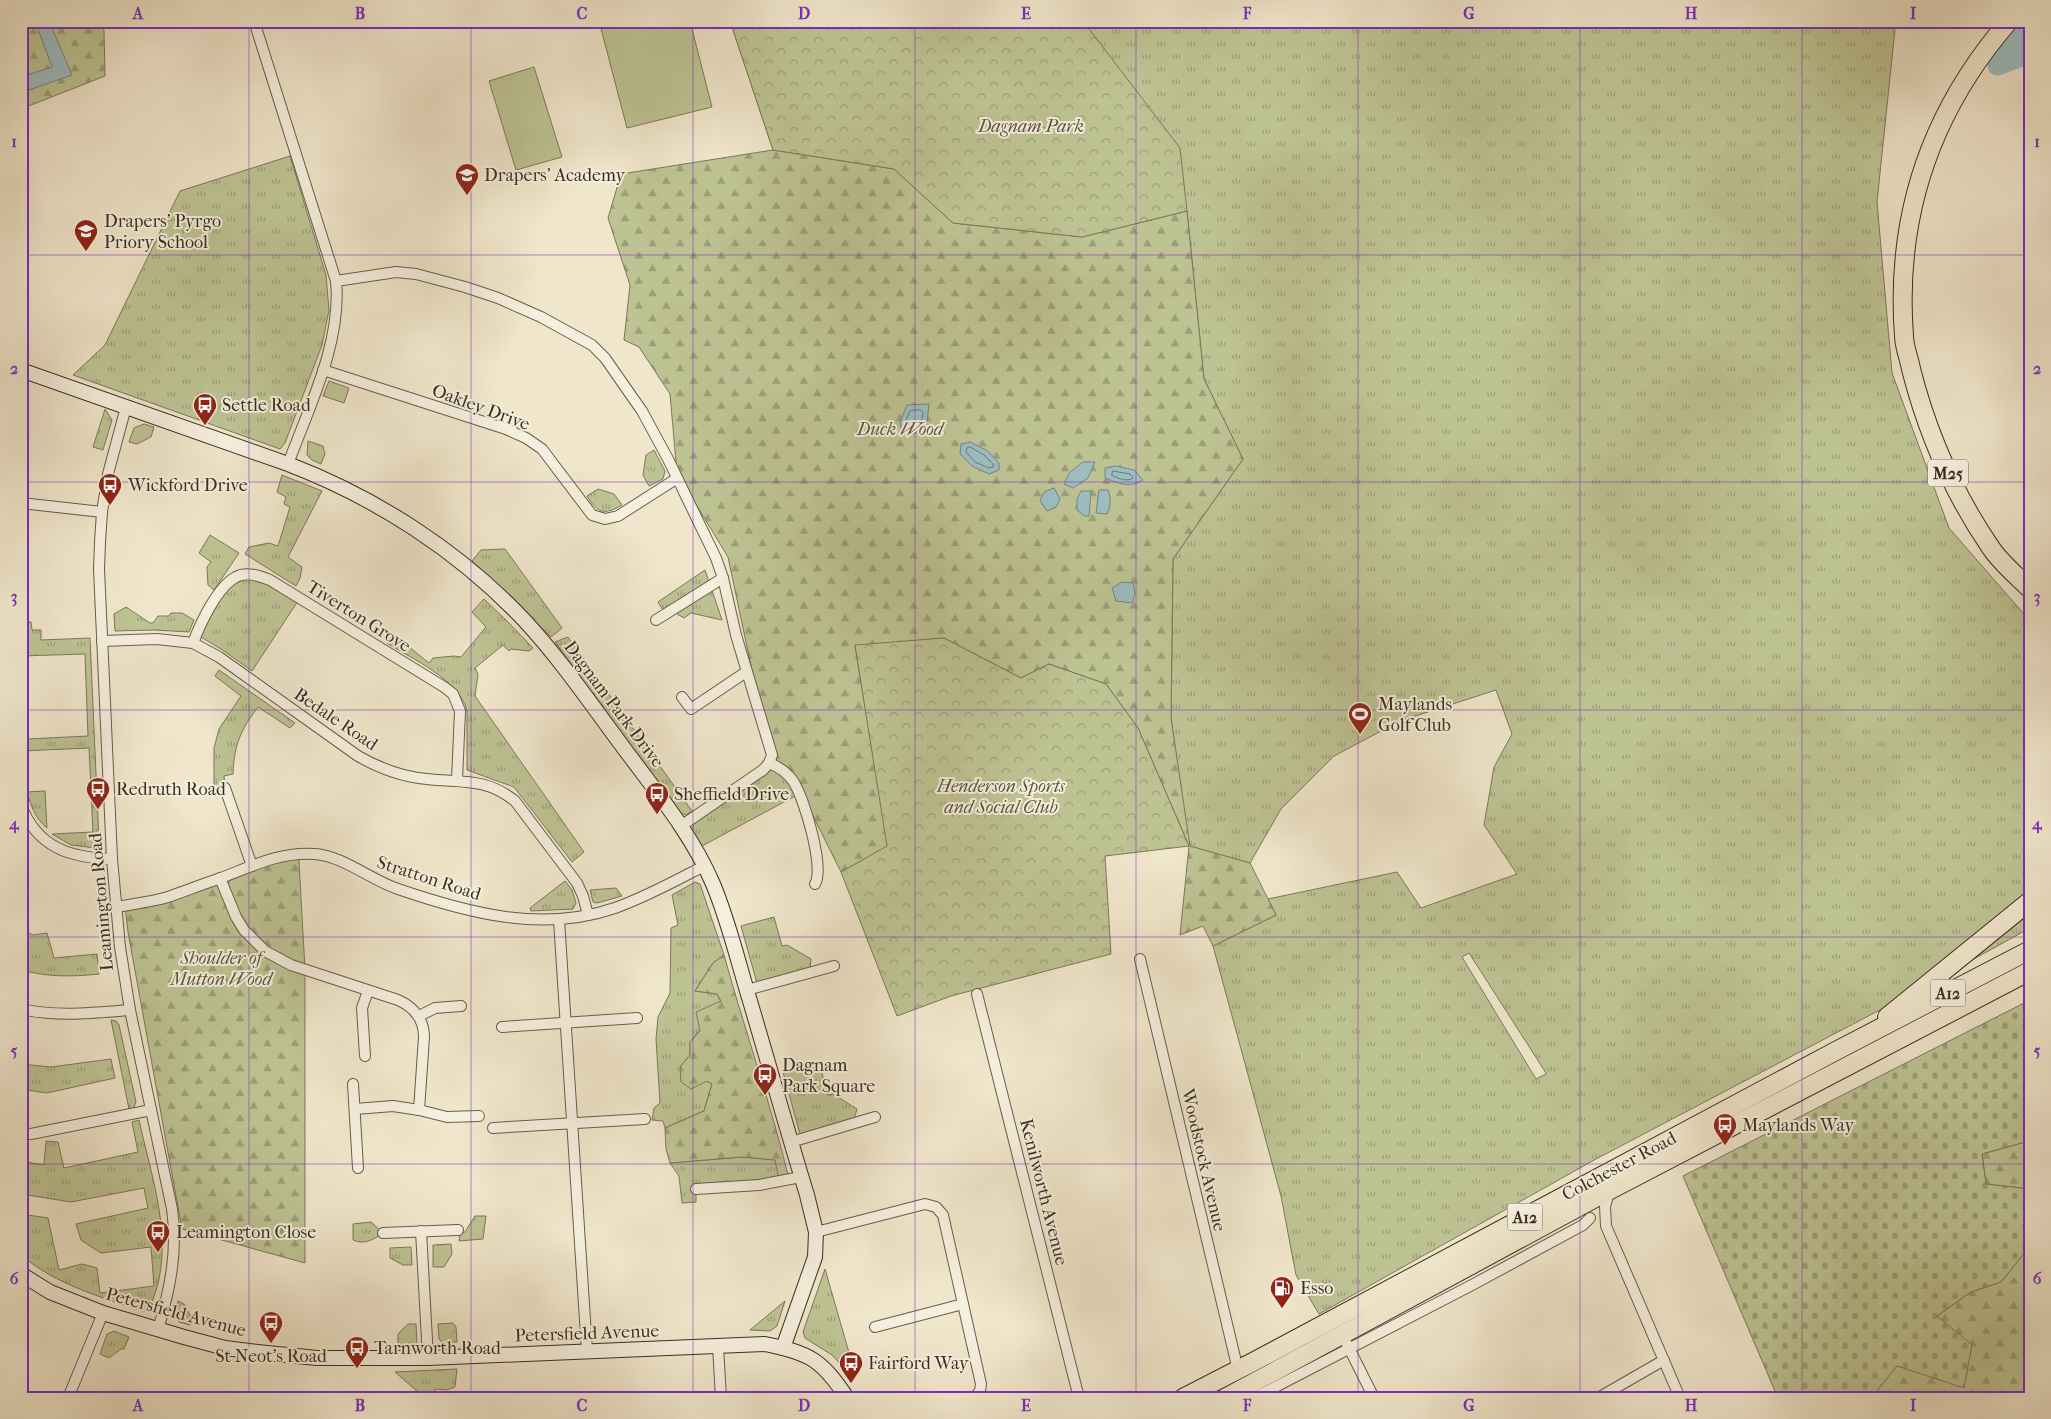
<svg xmlns="http://www.w3.org/2000/svg" width="2051" height="1419" viewBox="0 0 2051 1419" font-family="'IM FELL French Canon',serif">
  <style>
    .grass { fill: url(#grass-tufts); stroke: #7c785a; fill-rule: evenodd }
    .forest { fill: url(#forest-firs); stroke: #7c785a }
    .cemetery { fill: url(#cemetery-stones); stroke: #7c785a }
    .park { fill: url(#park-crowns); stroke: #7c785a }
    .garden { fill: #bec394; stroke: #7c785a }
    .water { fill: #9dbdc0; stroke: #758480 }
    .lines { fill: none; stroke-linecap: round; stroke-linejoin: round }
    .shore { stroke: #6c7670; stroke-width: 1 }
    .river { stroke: #9dbdc0; stroke-width: 19 }
    .street-casing { stroke: #685c4c; stroke-width: 12 }
    .secondary-casing { stroke: #3a2e21; stroke-width: 16 }
    .highway-casing { stroke: #3a2e21; stroke-width: 20 }
    .street { stroke: #f5efdd; stroke-width: 10 }
    .secondary { stroke: #f5efdd; stroke-width: 14 }
    .highway { stroke: #f0e6cb; stroke-width: 18 }
    .grid { fill: none; stroke: #7b2cbf; stroke-width: 1; stroke-opacity: 0.55 }
    .labels { text-anchor: middle; stroke-width: 4; stroke-linejoin: round; paint-order: stroke }
    .shield { fill: #f5efdd; stroke: #726859; stroke-width: 1 }
    .shield-label { font-size: 16px; font-weight: bold; fill: #3a2e21 }
    .park-label { font-size: 18px; font-style: italic; fill: #5b533e; stroke: #f5efdd }
    .poi-label { font-size: 18px; fill: #3a2e21; stroke: #f5efdd; text-anchor: start }
    .street-label { font-size: 18px; fill: #3a2e21; stroke: #f5efdd }
    .neatline { fill: none; stroke: #7b2cbf; stroke-width: 2 }
    .grid-label { font-size: 16px; text-anchor: middle; font-weight: bold; fill: #7b2cbf }
  </style>
  <defs>
    <pattern id="grass-tufts" width="24" height="20" patternUnits="userSpaceOnUse" patternTransform="scale(1.25)"><rect width="24" height="20" fill="#bec394"/><path d="M3 7l-1-3M5 7V3M7 7l1-3M15 17l-1-3M17 17v-4M19 17l1-3" fill="none" stroke="#9b9f78"/></pattern>
    <pattern id="forest-firs" width="22" height="20" patternUnits="userSpaceOnUse" patternTransform="scale(1.25)"><rect width="22" height="20" fill="#bec394"/><path d="M5 1l3.5 6h-7zM16 11l3.5 6h-7z" fill="#9b9f78"/></pattern>
    <pattern id="cemetery-stones" width="16" height="16" patternUnits="userSpaceOnUse" patternTransform="scale(1.25)"><rect width="16" height="16" fill="#bec394"/><path d="M2 7V4a2 2 0 0 1 4 0v3zM10 15v-3a2 2 0 0 1 4 0v3z" fill="#9b9f78"/></pattern>
    <pattern id="park-crowns" width="20" height="18" patternUnits="userSpaceOnUse" patternTransform="scale(1.25)"><rect width="20" height="18" fill="#bec394"/><path d="M2 6a3 3 0 1 1 6 0M12 15a3 3 0 1 1 6 0" fill="none" stroke="#9b9f78"/></pattern>
  </defs>
  <rect width="100%" height="100%" fill="#f0e6cb"/>
  <filter id="stains"><feTurbulence type="fractalNoise" baseFrequency=".004" numOctaves="4"/><feColorMatrix values="0 0 0 0 .2 0 0 0 0 .09 0 0 0 0 .02 0 0 0 .5 -.17"/></filter>
  <radialGradient id="worn" r=".72"><stop offset=".6" stop-color="#630" stop-opacity="0"/><stop offset="1" stop-color="#630" stop-opacity=".3"/></radialGradient>
  <g class="grass">
    <path d="M730,21H1901L1895,29L1877,202L1892,373L1949,528L2030,621V928L1914,992L1596,1159L1319,1314L1296,1275L1281,1196L1213,946L1276,915L1268,899L1397,872L1421,908L1517,874L1484,825L1494,767L1512,734L1496,690L1400,721L1334,756L1281,809L1250,863L1189,846L1171,718L1173,559L1243,459L1204,379L1187,211L773,150ZM1469,953L1546,1073V1074L1536,1079L1462,957Z"/>
    <polygon points="290,156 326,275 329,310 322,345 285,443 280,449 73,375 105,345 180,191"/>
    <polygon points="329,381 349,388 344,403 323,396"/>
    <polygon points="105,409 112,420 103,450 93,447"/>
    <polygon points="144,424 154,427 151,437 137,444 129,442 134,428"/>
    <polygon points="308,441 323,446 325,454 321,464 312,460 307,455"/>
    <polygon points="654,450 665,471 663,479 649,486 643,475 646,455"/>
    <polygon points="282,475 322,491 288,557 302,567 300,578 296,586 245,554 249,547 269,543 278,546 290,507 284,504 286,497 277,492"/>
    <path d="M598,489L614,494L622,505C605,515 598,514 587,496Z"/>
    <polygon points="210,535 239,553 214,590 208,585 207,567 211,562 199,553"/>
    <polygon points="505,549 562,628 551,637 472,561 481,550"/>
    <polygon points="705,570 722,620 691,613 684,618 667,608 663,610 658,602"/>
    <path d="M249,579C267,579 282,592 298,601L252,671L224,651L201,637C204,621 220,594 234,584C238,581 244,580 249,579Z"/>
    <path d="M484,599L508,622L533,648L529,651L511,649L509,651L503,645L475,668L478,674L475,696L584,852L572,862L514,787L467,770V711C460,680 412,659 387,643L393,634L429,663L433,658L454,656L461,657L486,627L472,612Z"/>
    <polygon points="126,607 150,623 153,623 158,616 169,616 171,613 182,613 194,620 189,632 154,630 115,631 114,614"/>
    <polygon points="21,622 31,622 32,630 41,630 41,640 90,638 99,842 95,848 71,845 52,834 93,832 89,748 22,751 21,748 21,726 27,739 88,736 85,654 21,656"/>
    <polygon points="568,637 692,811 686,815 680,813 555,642"/>
    <path d="M219,670L295,723L290,728L258,707C241,729 234,745 233,774L224,776L225,788L214,789V748L219,729L241,696L215,676Z"/>
    <polygon points="776,766 799,794 702,846 693,832 693,823"/>
    <path d="M45,791L47,828C35,818 31,806 27,792Z"/>
    <polygon points="565,881 572,890 576,903 573,909 531,911 530,908"/>
    <polygon points="695,882 700,884 724,955 713,963 695,991 717,994 721,1002 690,1042 690,1055 680,1067 712,1084 704,1111 665,1128 663,1121 652,1120 654,1108 660,1103 656,1039 658,1017 670,993 671,928 678,925 672,895"/>
    <polygon points="616,888 622,896 597,903 593,902 590,890"/>
    <polygon points="774,917 782,946 787,945 811,959 810,968 757,983 741,926"/>
    <path d="M21,929L33,935L47,933L54,958L97,954L99,974C71,977 48,977 21,970Z"/>
    <polygon points="111,1020 116,1021 119,1025 136,1102 133,1109 129,1109"/>
    <polygon points="111,1059 115,1078 47,1093 21,1089 21,1064 51,1067"/>
    <polygon points="819,1062 828,1095 833,1094 857,1109 854,1119 800,1134 783,1072"/>
    <path d="M139,1120C150,1171 170,1227 159,1279C157,1289 153,1299 150,1308L144,1311C100,1297 57,1285 21,1255V1214L48,1218L59,1270L82,1264L97,1268L100,1293L154,1286L151,1247L101,1253L81,1240L76,1224L148,1208L144,1188L71,1202L21,1194V1161L44,1165L46,1141L58,1142L64,1168L138,1152L132,1122Z"/>
    <polygon points="742,1157 776,1160 779,1181 696,1190 696,1202 682,1203 679,1176 670,1163"/>
    <polygon points="475,1216 486,1216 483,1239 459,1241 460,1233 465,1232"/>
    <path d="M371,1222L382,1232L381,1235C371,1240 365,1245 353,1240V1224Z"/>
    <polygon points="451,1244 452,1254 444,1267 433,1267 433,1245"/>
    <polygon points="411,1247 412,1265 403,1265 390,1258 390,1248"/>
    <polygon points="825,1269 856,1377 853,1378 832,1355 805,1338 803,1332"/>
    <polygon points="178,1301 184,1304 192,1319 190,1325 179,1322 174,1315"/>
    <polygon points="785,1301 777,1326 770,1331 750,1330"/>
    <polygon points="453,1323 456,1327 457,1342 442,1342 439,1339 438,1324"/>
    <polygon points="408,1324 416,1324 417,1344 398,1344 398,1334"/>
    <polygon points="114,1331 129,1337 124,1349 121,1349 109,1358 100,1354 107,1334"/>
    <polygon points="457,1369 455,1387 447,1390 435,1389 435,1398 417,1398 417,1391 395,1372"/>
  </g>
  <g class="forest">
    <polygon points="21,21 101,21 104,31 105,76 21,109"/>
    <polygon points="773,150 894,169 953,223 1082,237 1187,211 1204,379 1243,459 1173,559 1171,718 1190,846 1250,863 1276,915 1213,946 1203,926 1180,935 1189,846 1138,728 1106,684 1049,664 1021,678 944,638 855,646 888,846 841,872 807,804 779,767 761,713 728,557 677,473 670,394 639,347 624,340 630,285 608,218 621,174"/>
    <polygon points="300,854 299,862 305,969 305,1263 182,1229 128,932 125,905"/>
    <path d="M724,955C745,1031 771,1104 789,1179L779,1181L775,1160L742,1157L670,1163L666,1149L665,1128L704,1111L712,1084L707,1081L691,1089L681,1082L680,1067L690,1055V1042L700,1031L696,1012L721,1001L717,994L695,991L713,963Z"/>
    <polygon points="2030,1133 2030,1189 1986,1184 1982,1154 2025,1142"/>
    <polygon points="2030,1246 2030,1398 1871,1398 1937,1316 1971,1292 2001,1282"/>
  </g>
  <polygon class="cemetery" points="2030,1000 2030,1133 2025,1142 1982,1154 1986,1184 2030,1189 2030,1246 2001,1282 1971,1292 1937,1316 1972,1345 1964,1388 1897,1366 1871,1398 1778,1398 1683,1176"/>
  <g class="park">
    <polygon points="730,21 1083,21 1180,148 1187,211 1082,237 953,223 894,169 773,150"/>
    <polygon points="944,638 1021,678 1049,664 1106,684 1138,728 1189,846 1105,856 1111,954 951,996 897,1016 841,872 887,846 855,645"/>
  </g>
  <g class="garden">
    <polygon points="599,21 690,21 712,107 627,128"/>
    <polygon points="534,67 562,157 516,170 489,81"/>
  </g>
  <g class="water">
    <polygon points="35,21 49,21 72,75 29,90 24,76 52,67"/>
    <polygon points="929,404 927,421 915,433 902,432 900,422 907,405"/>
    <polygon points="970,442 988,451 999,463 999,470 989,474 972,466 960,454 961,444"/>
    <polygon points="1083,462 1095,462 1088,478 1073,488 1064,484 1069,473"/>
    <path d="M1116,466L1134,470L1143,480C1130,488 1119,484 1105,478V468Z"/>
    <polygon points="1054,488 1060,499 1056,507 1047,511 1040,501 1044,492"/>
    <path d="M1099,490H1108C1111,499 1111,506 1107,514L1096,513Z"/>
    <polygon points="1081,491 1091,491 1089,516 1084,516 1077,510 1077,499"/>
    <polygon points="1122,582 1133,583 1135,594 1132,603 1116,601 1112,588"/>
  </g>
  <g class="lines">
    <g class="shore">
      <polygon points="921,410 923,412 922,419 914,427 907,426 905,422 910,411"/>
      <polygon points="970,447 984,455 993,464 993,467 989,468 975,462 966,452 967,448"/>
      <path d="M1113,471L1130,474L1133,478C1127,482 1118,479 1112,475Z"/>
    </g>
    <polyline class="river" points="1999,21 2023,25 2017,39 1995,48 1997,66 2030,54"/>
    <g class="street-casing">
      <g id="street">
        <path d="M254,21L336,281C342,342 309,407 288,464"/>
        <polyline points="336,281 396,272 416,274 465,287 498,298 541,317 592,345 605,358 642,411 668,459 716,558 723,578 736,635 772,755 769,763 763,770 681,826"/>
        <polyline points="323,370 506,429 526,438 542,449 592,515 605,519 618,516 676,479"/>
        <path d="M126,407L108,474L102,512L100,542L99,569L112,859L120,947L130,1010L172,1209C178,1251 170,1289 158,1330"/>
        <polyline points="21,503 102,512"/>
        <polyline points="656,620 723,578"/>
        <path d="M102,641L157,639L193,643L219,657L358,756C379,768 403,777 427,779C461,783 485,777 515,801L577,883L583,896L588,915"/>
        <path d="M193,643C200,624 217,587 236,577C246,571 260,576 270,580L444,687L453,694L460,711L457,780"/>
        <polyline points="682,697 691,709 746,672"/>
        <path d="M769,763C779,767 787,772 793,781C804,797 825,868 815,884"/>
        <polyline points="225,788 252,866"/>
        <path d="M21,805C37,848 71,858 112,859"/>
        <path d="M220,878L236,917L244,930L265,951L291,965L398,1000C414,1007 424,1020 424,1037L419,1110"/>
        <path d="M116,907C133,904 151,902 168,897C185,891 203,884 221,878C252,866 282,851 315,854C343,856 371,880 398,889C468,913 542,933 615,908C646,897 675,881 704,866"/>
        <polyline points="559,920 587,1351"/>
        <polyline points="1140,959 1238,1370"/>
        <polyline points="747,990 834,966"/>
        <polyline points="977,994 1079,1398"/>
        <path d="M21,1009C57,1017 93,1013 130,1010"/>
        <polyline points="419,1016 435,1008 461,1006"/>
        <polyline points="502,1027 637,1018"/>
        <polyline points="365,1056 362,1008 368,991"/>
        <polyline points="353,1084 358,1168"/>
        <polyline points="355,1109 393,1106 419,1110 447,1117 479,1116"/>
        <polyline points="493,1128 645,1119"/>
        <polyline points="31,1134 151,1110"/>
        <polyline points="791,1142 875,1117"/>
        <polyline points="696,1189 759,1185 801,1177"/>
        <polyline points="1610,1190 1605,1206 1606,1226 1680,1398"/>
        <polyline points="421,1231 428,1358"/>
        <polyline points="816,1232 925,1204 936,1207 943,1215 981,1384 980,1391 974,1398"/>
        <polyline points="383,1233 458,1230"/>
        <polyline points="875,1327 963,1304"/>
        <polyline points="1347,1344 1374,1398"/>
        <polyline points="718,1346 721,1398"/>
        <polyline points="68,1398 103,1313"/>
        <polyline points="1254,1398 1472,1285 1583,1225 1590,1218"/>
        <polyline points="1598,1398 1664,1360"/>
      </g>
    </g>
    <g class="secondary-casing">
      <g id="secondary">
        <path d="M21,370L288,464C377,498 460,552 525,621C562,661 593,707 626,751C658,794 692,835 713,884C729,922 738,962 750,1001C769,1065 787,1130 807,1195L816,1232L815,1257L783,1348"/>
        <path d="M21,1274L50,1292L103,1313L184,1337L225,1348L267,1353L317,1358H428L765,1344C810,1353 822,1360 847,1398"/>
      </g>
    </g>
    <g class="highway-casing">
      <g id="highway">
        <path d="M2009,21C1931,111 1895,217 1904,336C1904,346 1909,358 1911,369C1927,432 1954,494 1991,548C2001,563 2017,576 2030,589"/>
        <polyline points="1887,1017 2030,901"/>
        <polyline points="1183,1398 1253,1362 1834,1052 2030,950"/>
        <polyline points="1225,1398 1610,1190 2030,971"/>
      </g>
    </g>
    <use href="#street" class="street"/>
    <use href="#secondary" class="secondary"/>
    <use href="#highway" class="highway"/>
  </g>
  <path class="grid" d="M249,21V1398M471,21V1398M693,21V1398M915,21V1398M1136,21V1398M1358,21V1398M1580,21V1398M1802,21V1398M21,255H2030M21,482H2030M21,710H2030M21,937H2030M21,1164H2030"/>
  <defs>
    <g id="school-pin" transform="scale(1.25)"><path d="M0 17L-7.5 6A9.5 9.5 0 1 1 7.5 6Z" fill="#8f2418" stroke="#f5efdd"/><path d="M0-5L7-2L0 1L-7-2ZM-4 1L0 2.5L4 1V4Q0 6-4 4Z" fill="#fff"/></g>
    <g id="bus-pin" transform="scale(1.25)"><path d="M0 17L-7.5 6A9.5 9.5 0 1 1 7.5 6Z" fill="#8f2418" stroke="#f5efdd"/><path d="M-5-6H5V4H4V6H2V4H-2V6H-4V4H-5ZM-3.5-4V0h7V-4ZM-3.5 1.2v1.5H-2V1.2ZM2 1.2v1.5H3.5V1.2Z" fill="#fff"/></g>
    <g id="stadium-pin" transform="scale(1.25)"><path d="M0 17L-7.5 6A9.5 9.5 0 1 1 7.5 6Z" fill="#8f2418" stroke="#f5efdd"/><path d="M0-5a6.5 5 0 1 0 0 10a6.5 5 0 1 0 0-10ZM-3.5-1.8h7v3.6h-7Z" fill="#fff"/></g>
    <g id="fuel-pin" transform="scale(1.25)"><path d="M0 17L-7.5 6A9.5 9.5 0 1 1 7.5 6Z" fill="#8f2418" stroke="#f5efdd"/><path d="M-5.5-6h7V0h2V4h1.3V-2.5L3-4.5l.8-.8L6-3V5H2.5V1h-1V6h-7ZM-4.2-4.7v3.2H.2V-4.7Z" fill="#fff"/></g>
  </defs>
  <g fill-rule="evenodd">
    <use href="#school-pin" x="467" y="175"/>
    <use href="#school-pin" x="86" y="231"/>
    <use href="#bus-pin" x="205" y="405"/>
    <use href="#bus-pin" x="110" y="485"/>
    <use href="#stadium-pin" x="1360" y="714"/>
    <use href="#bus-pin" x="98" y="789"/>
    <use href="#bus-pin" x="657" y="794"/>
    <use href="#bus-pin" x="765" y="1075"/>
    <use href="#bus-pin" x="1725" y="1125"/>
    <use href="#bus-pin" x="158" y="1232"/>
    <use href="#fuel-pin" x="1282" y="1288"/>
    <use href="#bus-pin" x="271" y="1323"/>
    <use href="#bus-pin" x="357" y="1348"/>
    <use href="#bus-pin" x="851" y="1363"/>
  </g>
  <g class="labels">
    <g class="shield">
      <rect x="1928" y="459.5" width="40" height="27" rx="4"/>
      <rect x="1930.5" y="979.5" width="35" height="27" rx="4"/>
      <rect x="1507.5" y="1203.5" width="35" height="27" rx="4"/>
    </g>
    <g class="shield-label">
      <text x="1948" y="479">M25</text>
      <text x="1948" y="999">A12</text>
      <text x="1525" y="1223">A12</text>
    </g>
    <g class="park-label">
      <text x="1031" y="132">Dagnam Park</text>
      <text x="900" y="435">Duck Wood</text>
      <text x="1001" y="792">Henderson Sports<tspan x="1001" dy="21">and Social Club</tspan></text>
      <text x="221" y="964">Shoulder of<tspan x="221" dy="21">Mutton Wood</tspan></text>
    </g>
    <g class="poi-label">
      <text x="484" y="181">Drapers' Academy</text>
      <text x="104" y="227">Drapers' Pyrgo<tspan x="104" dy="21">Priory School</tspan></text>
      <text x="222" y="411">Settle Road</text>
      <text x="128" y="491">Wickford Drive</text>
      <text x="1378" y="710">Maylands<tspan x="1378" dy="21">Golf Club</tspan></text>
      <text x="116" y="795">Redruth Road</text>
      <text x="674" y="800">Sheffield Drive</text>
      <text x="782" y="1071">Dagnam<tspan x="782" dy="21">Park Square</tspan></text>
      <text x="1742" y="1131">Maylands Way</text>
      <text x="176" y="1238">Leamington Close</text>
      <text x="1300" y="1294">Esso</text>
      <text x="374" y="1354">Tarnworth Road</text>
      <text x="271" y="1362" text-anchor="middle">St Neot's Road</text>
      <text x="868" y="1369">Fairford Way</text>
    </g>
    <g class="street-label">
      <text transform="translate(481 407) rotate(20)" y="6">Oakley Drive</text>
      <text transform="translate(359 616) rotate(32)" y="6">Tiverton Grove</text>
      <text transform="translate(614 704) rotate(53)" y="6">Dagnam Park Drive</text>
      <text transform="translate(336 719) rotate(34)" y="6">Bedale Road</text>
      <text transform="translate(429 878) rotate(18)" y="6">Stratton Road</text>
      <text transform="translate(101 902) rotate(-95)" y="6">Leamington Road</text>
      <text transform="translate(1204 1160) rotate(77)" y="6">Woodstock Avenue</text>
      <text transform="translate(1619 1166) rotate(-28)" y="6">Colchester Road</text>
      <text transform="translate(1044 1192) rotate(76)" y="6">Kenilworth Avenue</text>
      <text transform="translate(176 1312) rotate(15)" y="6">Petersfield Avenue</text>
      <text transform="translate(587 1333) rotate(-2)" y="6">Petersfield Avenue</text>
    </g>
  </g>
  <rect width="2051" height="1419" fill="none" stroke="#f0e6cb" stroke-width="55"/>
  <rect x="28" y="28" width="1996" height="1364" class="neatline"/>
  <g class="grid-label">
    <text x="138" y="19">A</text>
    <text x="360" y="19">B</text>
    <text x="582" y="19">C</text>
    <text x="804" y="19">D</text>
    <text x="1026" y="19">E</text>
    <text x="1247" y="19">F</text>
    <text x="1469" y="19">G</text>
    <text x="1691" y="19">H</text>
    <text x="1913" y="19">I</text>
    <text x="14" y="147">1</text>
    <text x="2037" y="147">1</text>
    <text x="14" y="374">2</text>
    <text x="2037" y="374">2</text>
    <text x="14" y="602">3</text>
    <text x="2037" y="602">3</text>
    <text x="14" y="829">4</text>
    <text x="2037" y="829">4</text>
    <text x="14" y="1056">5</text>
    <text x="2037" y="1056">5</text>
    <text x="14" y="1284">6</text>
    <text x="2037" y="1284">6</text>
    <text x="138" y="1411">A</text>
    <text x="360" y="1411">B</text>
    <text x="582" y="1411">C</text>
    <text x="804" y="1411">D</text>
    <text x="1026" y="1411">E</text>
    <text x="1247" y="1411">F</text>
    <text x="1469" y="1411">G</text>
    <text x="1691" y="1411">H</text>
    <text x="1913" y="1411">I</text>
  </g>
  <rect width="100%" height="100%" filter="url(#stains)"/>
  <rect width="100%" height="100%" fill="url(#worn)"/>
</svg>
